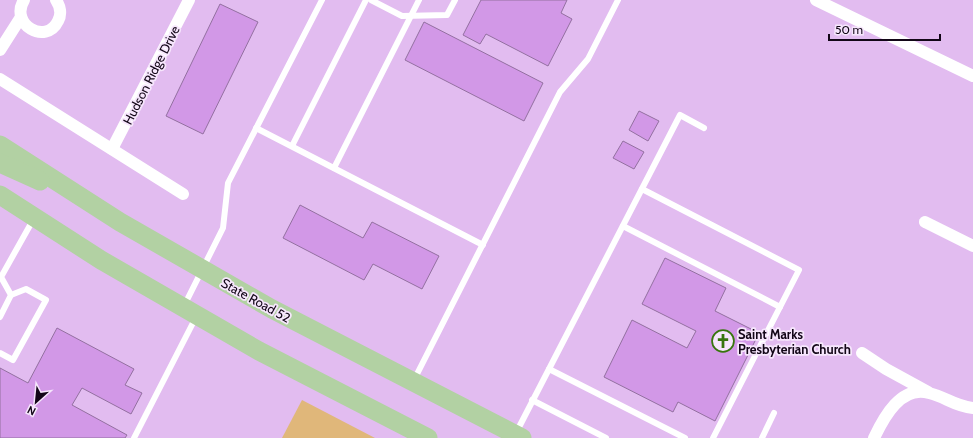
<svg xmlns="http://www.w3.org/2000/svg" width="973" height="438" viewBox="0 0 973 438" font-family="Cabin,sans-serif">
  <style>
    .green { fill: #e0b77a }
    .building { fill: #d298e7; stroke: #9370a0 }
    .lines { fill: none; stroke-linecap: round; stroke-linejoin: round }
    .lane { stroke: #fff; stroke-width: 6 }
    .street { stroke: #fff; stroke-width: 12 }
    .primary { stroke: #b2d1a3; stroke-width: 19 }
    .labels { text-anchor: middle; stroke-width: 3.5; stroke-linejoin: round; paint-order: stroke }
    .street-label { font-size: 13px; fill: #120617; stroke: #f6e6fc }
    .poi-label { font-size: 13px; font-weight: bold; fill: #120617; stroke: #f6e6fc; text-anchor: start }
  </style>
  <rect width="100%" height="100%" fill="#e2bcf0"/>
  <polygon class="green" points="302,400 375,438 282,438"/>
  <g class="building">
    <polygon points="481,0 567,0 561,13 572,19 548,66 486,34 480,44 463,35"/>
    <polygon points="220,4 258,22 203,134 166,116"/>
    <polygon points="424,22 543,83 524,121 405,60"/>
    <polygon points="639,111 659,121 648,141 629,130"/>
    <polygon points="623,141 644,152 634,169 613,158"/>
    <polygon points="300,205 363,238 372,222 439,256 422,289 373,264 364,280 283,238"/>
    <polygon points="665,258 726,288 715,311 759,333 715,421 678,402 673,412 604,377 632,320 687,348 696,331 642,304"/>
    <polygon points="57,328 134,369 125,385 142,393 131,414 82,388 72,405 127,435 125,438 0,438 0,368 28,383"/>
  </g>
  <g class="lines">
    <g class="lane">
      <polyline points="371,0 402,16 447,15 455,0"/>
      <polyline points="256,128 483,245"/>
      <polyline points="292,146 366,0"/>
      <polyline points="334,168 419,0"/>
      <polyline points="623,226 780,307 799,270 642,189"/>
      <polyline points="184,306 223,228 228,183 322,0"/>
      <polyline points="0,317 11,295 1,277 33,220"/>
      <polyline points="0,353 13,360 46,300 26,289 11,295"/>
      <polyline points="549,369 685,438"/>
      <polyline points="414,380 560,92 588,59 618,0"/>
      <polyline points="532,400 606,438"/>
      <polyline points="516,433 680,115 704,128"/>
      <polyline points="134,438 196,317"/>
      <polyline points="713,438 780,307"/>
      <polyline points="762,438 774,413"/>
    </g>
    <g class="street">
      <path d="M24,0C9,24 46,46 58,21C62,14 60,6 56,0"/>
      <polyline points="816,0 973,76"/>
      <polyline points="0,50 21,17"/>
      <polyline points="0,79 183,194"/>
      <polyline points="112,149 189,0"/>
      <polyline points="925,222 973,246"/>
      <polyline points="862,353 886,369 928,392"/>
      <path d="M874,438C884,417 901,385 929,393C946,397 954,406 973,408"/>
    </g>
    <g class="primary">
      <polyline points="0,145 120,222 272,309 522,438"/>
      <polyline points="0,163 40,181"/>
      <polyline points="0,195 101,260 259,351 428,438"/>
    </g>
  </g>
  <defs>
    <g id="church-ring" transform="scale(1.15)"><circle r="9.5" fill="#f6e6fc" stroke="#37750d" stroke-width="1.5"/><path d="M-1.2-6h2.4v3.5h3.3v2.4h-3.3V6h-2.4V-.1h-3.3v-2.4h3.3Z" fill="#37750d"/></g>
  </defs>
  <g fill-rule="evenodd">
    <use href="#church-ring" x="723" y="341"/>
  </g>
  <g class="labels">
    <g class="street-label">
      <text transform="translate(151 75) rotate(-63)" y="5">Hudson Ridge Drive</text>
      <text transform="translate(256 300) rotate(29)" y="5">State Road 52</text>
    </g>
    <g class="poi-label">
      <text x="738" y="339">Saint Marks<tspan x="738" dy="15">Presbyterian Church</tspan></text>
    </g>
  </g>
  <g transform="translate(36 402) rotate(207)" stroke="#f6e6fc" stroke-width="3" paint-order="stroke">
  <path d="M0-3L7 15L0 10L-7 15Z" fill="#120617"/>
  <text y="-6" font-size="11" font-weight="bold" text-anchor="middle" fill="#120617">N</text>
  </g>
  <path d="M829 34v6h111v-6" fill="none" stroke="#120617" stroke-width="2"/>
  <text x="835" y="34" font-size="12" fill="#120617" stroke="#f6e6fc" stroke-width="3" paint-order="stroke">50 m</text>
</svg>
